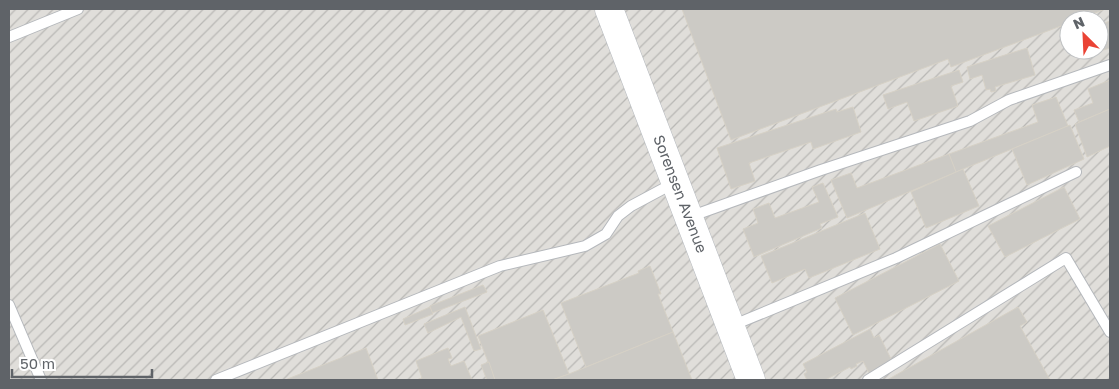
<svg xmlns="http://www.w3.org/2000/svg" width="1119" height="389" viewBox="0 0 1119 389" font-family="'Golos Text',sans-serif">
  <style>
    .industrial { fill: url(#industrial-furrows); fill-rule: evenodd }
    .building { fill: #cccac5; stroke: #d6d1c6 }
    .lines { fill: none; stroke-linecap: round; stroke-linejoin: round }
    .lane-casing { stroke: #b5b8bc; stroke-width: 12 }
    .secondary-casing { stroke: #b6babf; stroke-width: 29 }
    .lane { stroke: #fff; stroke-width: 10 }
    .secondary { stroke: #fff; stroke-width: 28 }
    .labels { text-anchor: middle; stroke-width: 4; stroke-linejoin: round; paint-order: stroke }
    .street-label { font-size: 15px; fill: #5f6368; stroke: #fff }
  </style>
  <defs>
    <pattern id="industrial-furrows" width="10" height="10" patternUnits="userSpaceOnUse" patternTransform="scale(1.25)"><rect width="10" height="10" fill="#e0deda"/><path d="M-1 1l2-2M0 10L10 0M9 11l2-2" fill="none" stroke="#b9b8b5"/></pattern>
  </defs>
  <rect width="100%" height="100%" fill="#f1efe8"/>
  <path class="industrial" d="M9,9H1110V380H9ZM1069,20H1099V50H1069Z"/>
  <g class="building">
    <polygon points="682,9 1102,9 1103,10 1076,20 1069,20 1069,23 951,67 948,59 731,140"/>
    <polygon points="1110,21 1110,48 1077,58 1075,50 1099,50 1099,25"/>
    <polygon points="1069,33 1069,42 1062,45 1060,36"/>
    <polygon points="1027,48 1035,75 995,87 996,91 991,92 990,89 986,90 982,75 970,79 967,67"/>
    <polygon points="959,70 963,82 951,86 958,106 914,121 907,102 888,109 883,95"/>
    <polygon points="1110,80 1110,109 1079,122 1074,110 1093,103 1088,89"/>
    <polygon points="1056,97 1068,126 956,172 949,154 1038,122 1032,105"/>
    <polygon points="853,107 861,132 813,149 811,142 749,163 755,181 731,189 717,148 836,109 837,112"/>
    <polygon points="1110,109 1110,146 1087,157 1075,124"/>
    <polygon points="1070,125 1084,159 1027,185 1012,149"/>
    <polygon points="949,154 956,172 847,218 831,180 851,173 857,188"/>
    <polygon points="963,169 979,206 926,228 911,192"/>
    <polygon points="823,183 838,217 820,224 822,228 754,257 743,229 758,223 753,209 769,203 775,218 819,202 812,187"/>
    <polygon points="1064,187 1080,219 1005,257 988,226"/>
    <polygon points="865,213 880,249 809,278 805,269 772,283 761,256"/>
    <polygon points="940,244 959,281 853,335 835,298"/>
    <polygon points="650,266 661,294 658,294 673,332 586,367 561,303 639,273 638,271"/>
    <polygon points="483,285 487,292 432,313 430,306"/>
    <polygon points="430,307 433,314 405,325 403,319"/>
    <polygon points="465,307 481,349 474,351 461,317 428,333 424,324"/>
    <polygon points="1018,307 1027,322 1020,326 1050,380 887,380"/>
    <polygon points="543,310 569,374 552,380 495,380 478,336"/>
    <polygon points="870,329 874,338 879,335 892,361 869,373 863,361 856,364 857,366 851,369 850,367 825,380 807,380 804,374 807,372 803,364"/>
    <polygon points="673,332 692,380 552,380 569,374"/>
    <polygon points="366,348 378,380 285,380"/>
    <polygon points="448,348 452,358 448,359 451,366 464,361 472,380 416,380 422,378 416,361"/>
    <polygon points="489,362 495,380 487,380 481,365"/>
  </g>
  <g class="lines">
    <g class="lane-casing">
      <g id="lane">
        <polyline points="9,37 78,9"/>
        <polyline points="689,217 821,170 970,121 1009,100 1110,65"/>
        <polyline points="9,305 41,380"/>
        <polyline points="731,326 896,258 1076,172"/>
        <polyline points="216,380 500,266 585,246 606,234 618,216 631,206 674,183"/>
        <polyline points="868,380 1066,258 1110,332"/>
      </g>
    </g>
    <g class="secondary-casing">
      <polyline id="secondary" points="609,9 751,380"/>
    </g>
    <use href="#lane" class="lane"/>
    <use href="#secondary" class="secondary"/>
  </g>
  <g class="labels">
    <g class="street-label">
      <text transform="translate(680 194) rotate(69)" y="5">Sorensen Avenue</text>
    </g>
  </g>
  <rect width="1119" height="389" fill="none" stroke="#5f6368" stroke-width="20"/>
  <g transform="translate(1084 35) rotate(336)"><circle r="24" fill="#ffffff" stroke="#bfc1c3"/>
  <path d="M0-4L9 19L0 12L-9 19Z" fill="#ea4335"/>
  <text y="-8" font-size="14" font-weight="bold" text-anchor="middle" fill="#5f6368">N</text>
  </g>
  <path d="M12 369v8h140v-8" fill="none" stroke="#5f6368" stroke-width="2.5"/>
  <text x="20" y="369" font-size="15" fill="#5f6368" stroke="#ffffff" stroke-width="4" paint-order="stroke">50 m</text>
</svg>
